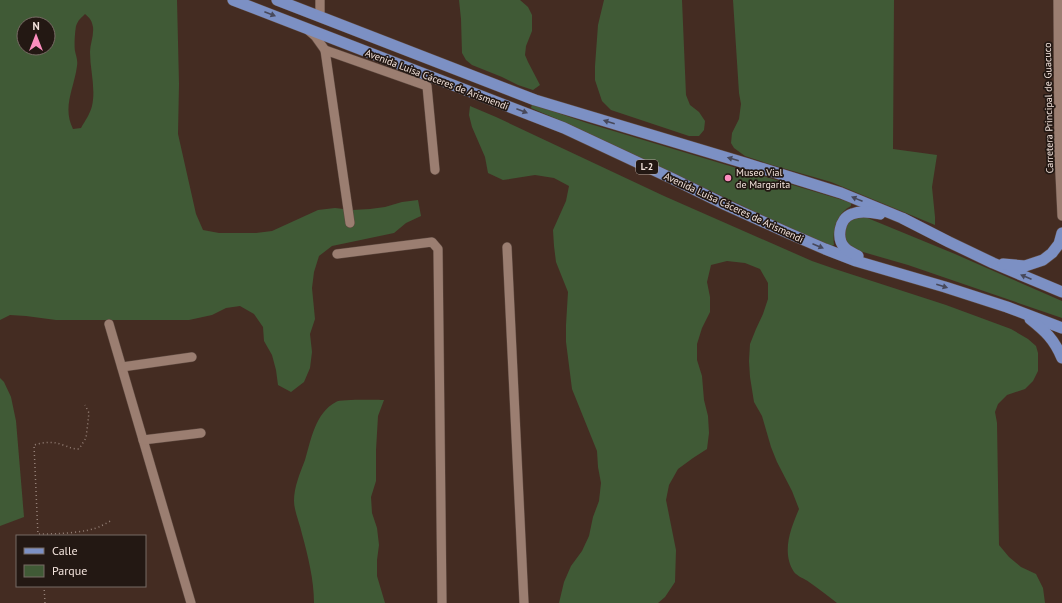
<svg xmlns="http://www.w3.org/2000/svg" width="1062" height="603" viewBox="0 0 1062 603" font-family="'PT Sans',sans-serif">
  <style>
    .green { fill: #405a36; fill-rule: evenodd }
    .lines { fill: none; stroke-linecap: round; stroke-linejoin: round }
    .minor-casing { stroke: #5f4a41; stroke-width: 10 }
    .major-casing { stroke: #5f4a41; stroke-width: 12 }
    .path { stroke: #958178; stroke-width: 1.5; stroke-dasharray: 1 3; stroke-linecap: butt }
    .minor { stroke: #9b7e71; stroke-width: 9 }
    .major { stroke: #7c90c4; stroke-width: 11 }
    .oneway { fill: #47485a }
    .poi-dot { fill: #fd8ebf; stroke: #231813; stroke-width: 1.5 }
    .labels { text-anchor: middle; stroke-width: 3.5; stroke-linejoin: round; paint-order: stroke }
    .shield { fill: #231813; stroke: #b5a7a0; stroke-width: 1 }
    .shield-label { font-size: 9px; font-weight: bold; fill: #f4e4dd }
    .street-label { font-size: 10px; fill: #f4e4dd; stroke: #231813 }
    .poi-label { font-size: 10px; fill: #f4e4dd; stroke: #231813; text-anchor: start }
  </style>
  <rect width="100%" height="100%" fill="#442c22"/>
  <g class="green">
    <path d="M0,0H177L179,84L178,134L196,214L203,230L219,233H256L272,231L318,210L335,208L352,210L370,209L385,207L402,202L418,200L421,216L406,223L394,233L332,246L319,256L314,272L312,288L315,319L310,334L312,352L310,368L304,382L291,392L278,385L276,370L272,355L264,341L263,327L254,314L240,306L226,308L212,315L189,320H56L26,316L10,315L0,320ZM85,14C90,18 92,21 93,27C94,36 90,44 90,52C90,70 96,88 92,106C90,114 85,121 81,128L73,129C62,107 74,89 77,66C78,60 76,56 75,51C74,45 75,32 76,26C78,20 81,18 85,14ZM24,24H48V48H24Z"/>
    <polygon points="459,0 520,0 528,7 532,15 532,31 526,46 525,55 528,62 540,85 533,90 518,85 502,77 472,65 466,60 462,53 461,19"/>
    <polygon points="604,0 682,0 686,95 690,105 699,112 705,121 704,130 699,136 689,136 611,110 602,101 595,80 595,66 598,25"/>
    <polygon points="733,0 894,0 893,149 937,155 932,187 935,217 935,225 831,182 772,165 745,156 734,148 731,143 732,133 739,119 741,104 739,93"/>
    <path d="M532,104L587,123L849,202L851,203V206C837,213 832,230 834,245L832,246L802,234L571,125L531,108Z"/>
    <path d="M470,106L496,117L664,196L812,261L835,269L946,305L1011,329L1028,339L1036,346L1038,353V371L1033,381L1025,389L1007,395L998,404L995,412L997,423L999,545L1009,557L1021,567L1036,574L1043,588L1045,603H837C828,596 819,589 809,582C805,579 797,576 794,572C781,552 791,528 799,509L792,491L777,462L771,447L762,416L754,402L750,377L749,361L750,344L756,329L763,314L768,299V283L760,269L745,263L727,261L711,265L707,282L710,297V312L702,328L697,344V360L702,376L704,400L708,416L709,433L707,449L693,458L678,469L669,485L666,500L676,550L675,582L665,597L658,603H559L564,582L571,566L582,551L589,536L593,517L599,501L601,483L598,467L597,451L572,389L566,342V325L568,292L556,262L554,246L553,230L566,201L569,186L554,178L535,175L503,180L488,173L485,157L472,127L469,115Z"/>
    <polygon points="865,217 955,254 1023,284 1062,301 1062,318 908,265 856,250 848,244 846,239 845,230 849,221 853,218"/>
    <polygon points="0,378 4,382 11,397 16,421 24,517 0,526"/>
    <path d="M384,400L378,416L376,450V481L371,497L372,513L377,528L379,545L377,560V576L385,603H314C314,580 308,556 302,534C300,524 294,511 294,501C294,487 300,473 305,460C311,440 315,413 336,402C340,399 376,400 384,400Z"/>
  </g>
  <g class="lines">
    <g class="minor-casing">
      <g id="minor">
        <polyline points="320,0 320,17"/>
        <polyline points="1058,0 1059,153 1062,216"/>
        <polyline points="308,30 315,36 325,50"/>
        <polyline points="350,223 325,50 427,86 435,170"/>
        <polyline points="507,247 524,603"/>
        <polyline points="337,254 432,242 438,249 442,603"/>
        <polyline points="109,324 191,603"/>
        <polyline points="122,367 192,357"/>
        <polyline points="143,440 201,433"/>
      </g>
    </g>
    <g class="major-casing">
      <g id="major">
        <polyline points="233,0 564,128 673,179 726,205 788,233 825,249 856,261 945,287 1007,307 1062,328"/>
        <polyline points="277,0 535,100 748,164 841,193 902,218 949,242 993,263 1062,292"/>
        <path d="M858,256C854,254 849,252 845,248C836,239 839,218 852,214C861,210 871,212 880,214"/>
        <polyline points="1003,264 1025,266 1043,260 1052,253 1059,244 1062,233"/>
        <path d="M1030,319C1045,331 1054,339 1062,358"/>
      </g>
    </g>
    <g class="path">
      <path d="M39,534C56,534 87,533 101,526C105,524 109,522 112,520"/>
      <path d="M38,536L34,445C44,442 53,441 63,445C69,447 72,449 79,449L86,438L89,413L85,405"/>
      <polyline points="44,586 45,603"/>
    </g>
    <use href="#minor" class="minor"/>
    <use href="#major" class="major"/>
  </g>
  <defs><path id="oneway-solid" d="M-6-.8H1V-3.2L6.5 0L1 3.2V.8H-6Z"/></defs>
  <g class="oneway">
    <use href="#oneway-solid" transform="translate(270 14) rotate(21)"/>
    <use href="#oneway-solid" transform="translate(522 111) rotate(21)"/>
    <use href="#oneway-solid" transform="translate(609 122) rotate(-163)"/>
    <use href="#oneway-solid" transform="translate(733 159) rotate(-164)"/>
    <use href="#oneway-solid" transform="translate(857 199) rotate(-158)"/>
    <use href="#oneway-solid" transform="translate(818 246) rotate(23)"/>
    <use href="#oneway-solid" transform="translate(1026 277) rotate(-157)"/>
    <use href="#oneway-solid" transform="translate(942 286) rotate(17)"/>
  </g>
  <circle class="poi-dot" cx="728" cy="178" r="4"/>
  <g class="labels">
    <rect class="shield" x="636" y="160" width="22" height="14" rx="3"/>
    <g class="shield-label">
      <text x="647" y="170">L-2</text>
    </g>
    <g class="street-label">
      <text transform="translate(437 79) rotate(21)" y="4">Avenida Luisa Cáceres de Arismendi</text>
      <text transform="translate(1048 108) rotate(-91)" y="4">Carretera Principal de Guacuco</text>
      <text transform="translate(734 207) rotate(25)" y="4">Avenida Luisa Cáceres de Arismendi</text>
    </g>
    <g class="poi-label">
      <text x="736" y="176">Museo Vial<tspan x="736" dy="12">de Margarita</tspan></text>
    </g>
  </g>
  <rect x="16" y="535" width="130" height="52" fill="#231813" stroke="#776a64"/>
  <rect x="24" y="548" width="20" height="6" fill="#7c90c4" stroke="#776a64"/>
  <text x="52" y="555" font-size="12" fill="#f4e4dd">Calle</text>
  <rect x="24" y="565" width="20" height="12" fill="#405a36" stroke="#776a64"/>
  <text x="52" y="575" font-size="12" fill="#f4e4dd">Parque</text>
  <g transform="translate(36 36)"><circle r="19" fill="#231813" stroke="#776a64"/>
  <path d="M0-3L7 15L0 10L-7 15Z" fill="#fd8ebf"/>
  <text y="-6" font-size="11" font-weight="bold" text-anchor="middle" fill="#f4e4dd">N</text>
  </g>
</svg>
